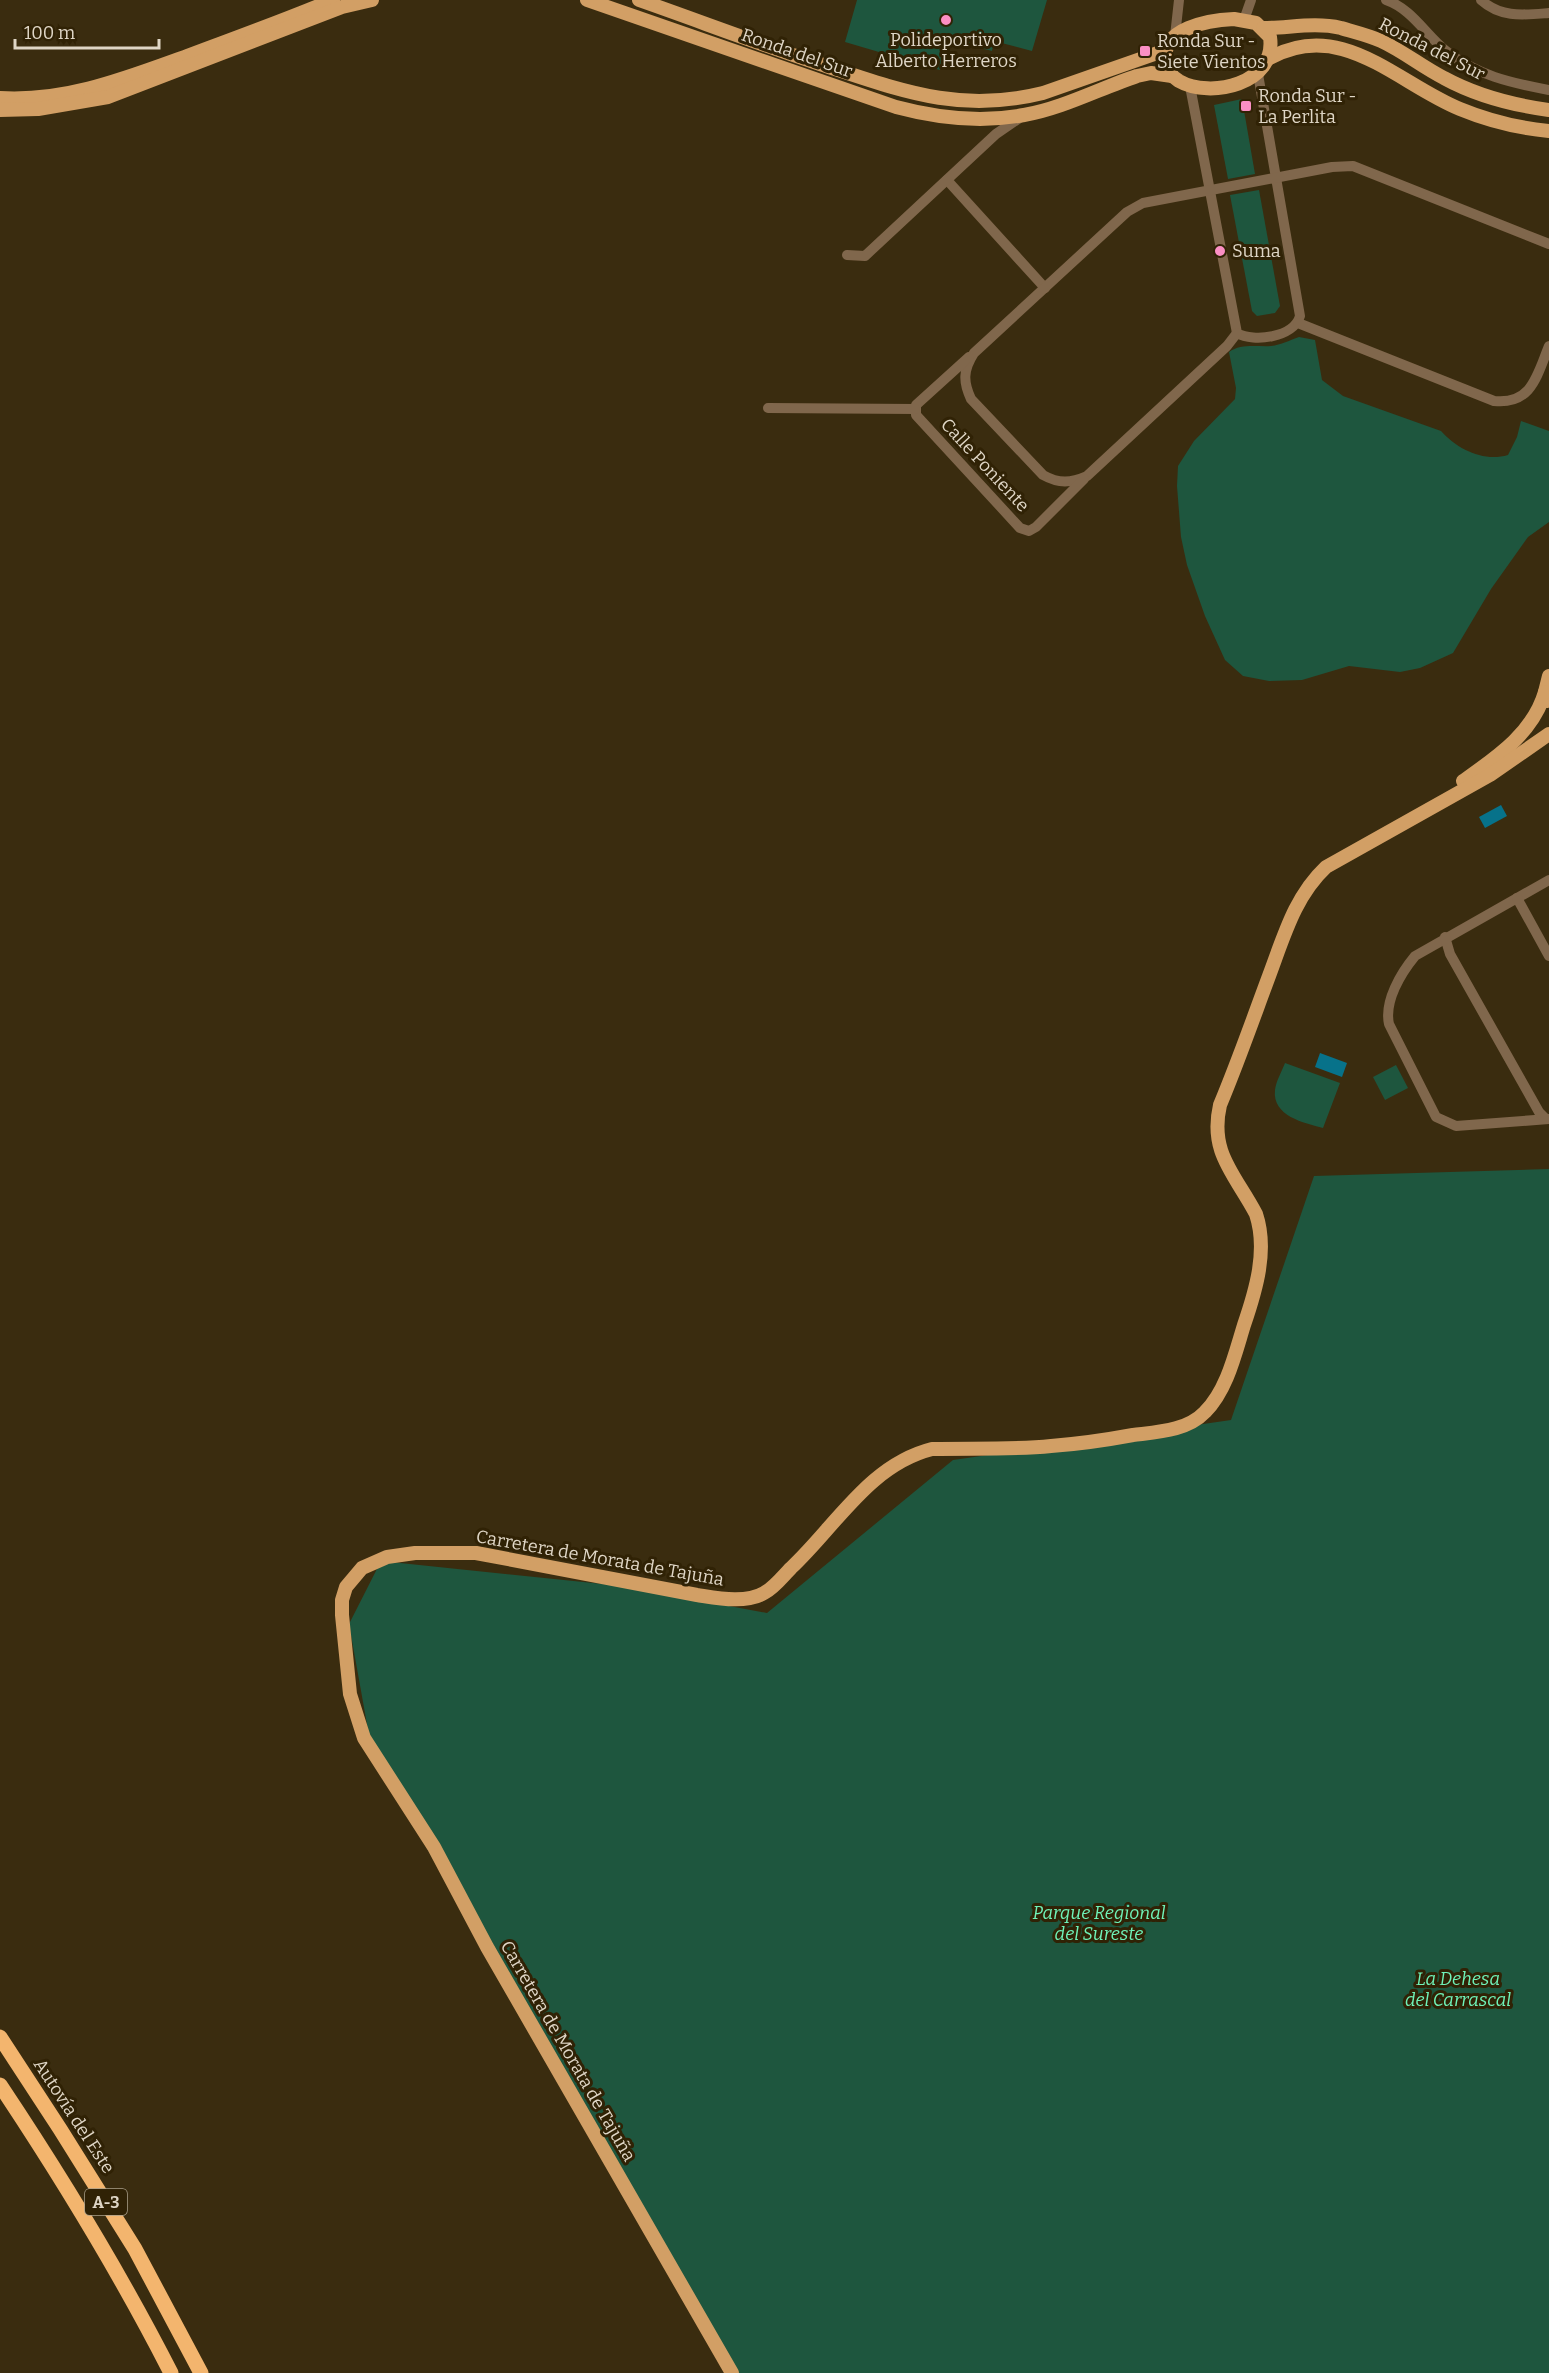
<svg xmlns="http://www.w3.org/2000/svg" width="1549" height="2373" viewBox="0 0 1549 2373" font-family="Bitter,serif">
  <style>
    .green { fill: #1e563e }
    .water { fill: #07728a }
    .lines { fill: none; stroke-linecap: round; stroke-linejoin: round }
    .minor { stroke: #80674c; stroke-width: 10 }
    .major { stroke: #d29f65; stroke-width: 14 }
    .highway { stroke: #f3b56e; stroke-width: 15 }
    .poi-dot { fill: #fb8fc4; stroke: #302205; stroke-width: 2 }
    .labels { text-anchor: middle; stroke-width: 6; stroke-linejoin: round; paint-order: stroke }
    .shield { fill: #302205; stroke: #aaa08c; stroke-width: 1.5 }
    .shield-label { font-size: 16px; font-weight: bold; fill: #dfd6c6 }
    .poi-label { font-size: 18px; fill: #dfd6c6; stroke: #302205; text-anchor: start }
    .street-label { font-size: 18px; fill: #dfd6c6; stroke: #302205 }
    .park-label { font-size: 18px; font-style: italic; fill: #6ff3b9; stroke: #302205 }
  </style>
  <rect width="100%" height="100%" fill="#3a2c0f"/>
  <g class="green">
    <polygon points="857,0 1047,0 1032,51 994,41 992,51 947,39 940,70 845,42"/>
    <polygon points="1242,99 1255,174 1228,179 1214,105"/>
    <polygon points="1259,190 1280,306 1275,313 1257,316 1252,311 1230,195"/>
    <path d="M1299,337L1315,340L1322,380L1343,396L1441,431C1458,450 1484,462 1508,455L1517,437L1521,421L1549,431V522L1528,537L1491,589L1453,653L1420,668L1400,672L1349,666L1302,680L1269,681L1243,676L1225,660L1205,616L1187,565L1181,537L1177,486L1178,466L1194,441L1235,399L1236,388L1229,352C1241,343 1258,347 1271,346C1281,345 1290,340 1299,337Z"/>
    <path d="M1285,1063L1340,1083L1323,1128C1304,1123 1272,1116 1275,1090C1276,1081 1282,1071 1285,1063Z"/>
    <polygon points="1396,1065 1408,1088 1385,1100 1373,1077"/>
    <polygon points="1549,1169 1549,2373 726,2373 372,1752 349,1624 381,1561 622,1586 767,1613 953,1460 1231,1420 1314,1176"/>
  </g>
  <g class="water">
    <polygon points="1501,805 1507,816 1485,828 1479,817"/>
    <polygon points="1320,1053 1347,1063 1342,1077 1315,1067"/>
  </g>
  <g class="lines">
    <g class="minor">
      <path d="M1386,0C1412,9 1425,34 1446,51C1476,75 1511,83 1549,90"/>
      <path d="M1481,0C1501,18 1523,15 1549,13"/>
      <polyline points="1244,20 1251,0"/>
      <polyline points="1175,36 1179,0"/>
      <path d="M1190,86L1237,333C1254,343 1294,337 1300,316L1258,74"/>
      <polyline points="947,180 1045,288"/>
      <polyline points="847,255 865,256 996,134 1021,117"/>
      <path d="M1298,323L1494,401C1532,405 1537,375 1549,346"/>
      <path d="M1237,333L1227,346L1087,476C1071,483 1059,484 1043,475L971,399C963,382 963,370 974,353L1127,212L1143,203L1332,167L1353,166L1549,244"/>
      <polyline points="969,357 916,405 916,415 1020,528 1029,531 1036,527 1084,479"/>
      <polyline points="768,408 915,409"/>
      <path d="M1549,880L1415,956C1401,973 1384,1001 1389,1024L1436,1117L1456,1126L1549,1119"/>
      <polyline points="1517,898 1549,956"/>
      <polyline points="1445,937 1450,954 1539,1112 1546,1119"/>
    </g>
    <g class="major">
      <path d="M587,0L896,107C937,118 981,123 1024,115C1061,109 1101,88 1137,76L1151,73L1172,76"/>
      <path d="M639,0C699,21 759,44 820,64C900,90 958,114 1043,93L1166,50"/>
      <path d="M1234,19L1256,23L1270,37C1277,84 1210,99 1179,81C1171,76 1167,71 1166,63C1158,28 1210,20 1234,19Z"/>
      <path d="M1263,28C1289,28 1315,22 1341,28C1354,32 1368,35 1381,41C1403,51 1422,67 1444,78C1477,96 1512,105 1549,110"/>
      <path d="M1270,58C1342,18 1398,84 1460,109C1489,121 1518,128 1549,131"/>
      <path d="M0,98C66,102 126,78 187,56C236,38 285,20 333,0"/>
      <polyline points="0,110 38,109 108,97 342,7 372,0"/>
      <polyline points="1547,701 1545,692 1549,676"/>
      <path d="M1463,781C1497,757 1533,733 1545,692"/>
      <path d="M732,2373L487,1947L434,1847L364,1738L350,1694L342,1615V1600L346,1587L362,1568L387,1557L415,1553H476L697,1595C717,1598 745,1604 764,1593C774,1588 783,1576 791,1568C836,1526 869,1465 932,1449C972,1448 1012,1450 1051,1446C1078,1444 1106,1440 1133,1435C1157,1432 1187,1431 1205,1412C1227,1390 1235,1354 1244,1325C1256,1290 1268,1250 1256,1214C1235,1174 1209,1153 1220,1105C1238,1062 1253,1019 1269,976C1284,936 1295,896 1326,867L1490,775L1549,734"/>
    </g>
    <g class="highway">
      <polyline points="0,2037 60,2129 135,2249 201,2373"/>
      <path d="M0,2085C62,2178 120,2273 171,2373"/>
    </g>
  </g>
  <g class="poi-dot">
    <circle cx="946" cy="20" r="6"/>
    <rect x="1139" y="45" width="12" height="12" rx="3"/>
    <rect x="1240" y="100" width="12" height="12" rx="3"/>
    <circle cx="1220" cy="251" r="6"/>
  </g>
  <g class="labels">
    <rect class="shield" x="85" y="2189" width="42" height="26" rx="4.5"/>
    <g class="shield-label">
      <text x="106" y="2208">A-3</text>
    </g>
    <g class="poi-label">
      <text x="946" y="46" text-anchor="middle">Polideportivo<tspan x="946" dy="21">Alberto Herreros</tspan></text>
      <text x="1157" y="47">Ronda Sur -<tspan x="1157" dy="21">Siete Vientos</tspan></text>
      <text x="1258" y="102">Ronda Sur -<tspan x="1258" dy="21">La Perlita</tspan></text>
      <text x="1232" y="257">Suma</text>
    </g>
    <g class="street-label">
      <text transform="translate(1432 49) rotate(27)" y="6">Ronda del Sur</text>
      <text transform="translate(797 53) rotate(19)" y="6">Ronda del Sur</text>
      <text transform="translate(985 465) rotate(47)" y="6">Calle Poniente</text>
      <text transform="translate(600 1558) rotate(10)" y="6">Carretera de Morata de Tajuña</text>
      <text transform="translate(568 2051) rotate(60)" y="6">Carretera de Morata de Tajuña</text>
      <text transform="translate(74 2116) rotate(57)" y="6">Autovía del Este</text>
    </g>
    <g class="park-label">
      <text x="1099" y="1919">Parque Regional<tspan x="1099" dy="21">del Sureste</tspan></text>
      <text x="1458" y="1985">La Dehesa<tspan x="1458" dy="21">del Carrascal</tspan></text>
    </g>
  </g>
  <path d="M15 39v9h144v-9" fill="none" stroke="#dfd6c6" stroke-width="3"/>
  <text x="24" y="39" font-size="18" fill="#dfd6c6" stroke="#302205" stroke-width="4.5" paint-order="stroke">100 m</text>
</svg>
